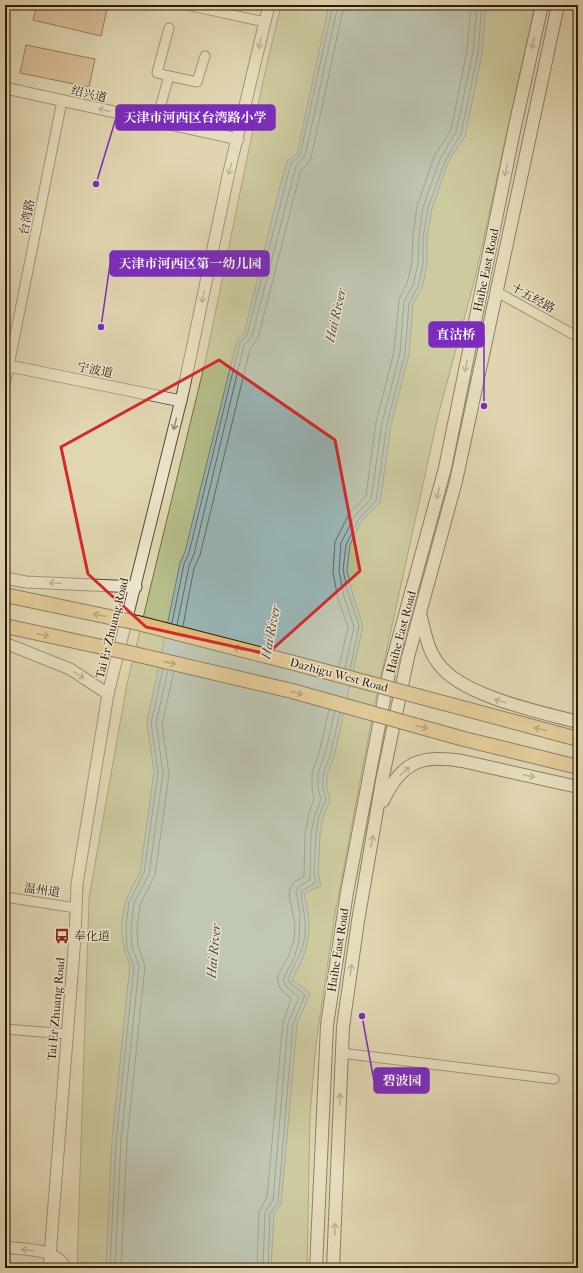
<svg xmlns="http://www.w3.org/2000/svg" width="583" height="1273" viewBox="0 0 583 1273" font-family="'IM FELL French Canon','Noto Serif SC',serif">
  <style>
    .green { fill: #b5bd8a; stroke: #726b4a }
    .water { fill: #99b6b7; stroke: #6f7772 }
    .lines { fill: none; stroke-linecap: round; stroke-linejoin: round }
    .shore { stroke: #646861; stroke-width: 1 }
    .building { fill: #d0a479; stroke: #2f190b }
    .minor-casing { stroke: #5b4834; stroke-width: 11 }
    .tertiary-casing { stroke: #5b4834; stroke-width: 13 }
    .secondary-casing { stroke: #2f190b; stroke-width: 14 }
    .minor { stroke: #ebe4cc; stroke-width: 9 }
    .tertiary { stroke: #ebe4cc; stroke-width: 11 }
    .secondary { stroke: #ebe4cc; stroke-width: 12 }
    .primary-bridge-casing { stroke: #2f190b; stroke-width: 16; stroke-linecap: butt }
    .primary-bridge { stroke: #e0bb78; stroke-width: 14 }
    .oneway { stroke: #968975 }
    .oneway2 { stroke: #886a42 }
    .marked { fill: none; stroke: #d62828; stroke-width: 3; stroke-linejoin: round }
    .labels { text-anchor: middle; stroke-width: 3; stroke-linejoin: round; paint-order: stroke }
    .street-label { font-size: 12px; fill: #2f190b; stroke: #ebe4cc }
    .poi-label { font-size: 12px; fill: #2f190b; stroke: #ebe4cc; text-anchor: start }
    .water-label { font-size: 13px; font-style: italic; fill: #4f483f; stroke: #ebe4cc }
    .leader { fill: none; stroke: #7b2cbf; stroke-width: 1.5 }
    .callout-dot { fill: #7b2cbf; stroke: #ebe4cc; stroke-width: 1.5 }
    .callout { fill: #7b2cbf; stroke: #7b2cbf; stroke-width: 1.5 }
    .callout-label { font-size: 13px; text-anchor: middle; font-weight: bold; fill: #fff }
  </style>
  <rect width="100%" height="100%" fill="#e0d6b0"/>
  <filter id="stains"><feTurbulence type="fractalNoise" baseFrequency=".005" numOctaves="4"/><feColorMatrix values="0 0 0 0 .2 0 0 0 0 .09 0 0 0 0 .02 0 0 0 .5 -.17"/></filter>
  <radialGradient id="worn" r=".72"><stop offset=".6" stop-color="#630" stop-opacity="0"/><stop offset="1" stop-color="#630" stop-opacity=".3"/></radialGradient>
  <polygon class="green" points="281,5 535,5 475,278 438,416 374,708 335,914 316,1044 310,1116 307,1268 77,1268 89,898 127,684 206,358 263,81"/>
  <path class="water" d="M329,5H486L482,53L465,136L448,162L432,209L427,237V265L422,288L413,303L409,354L391,425L380,503L361,522L350,545L347,570L353,595L363,626L334,757L327,775V788L330,800L323,817L320,835L318,873L321,886L304,893C313,928 310,948 292,980L310,993L297,1024L281,1204L274,1213L271,1268H106L112,1140L130,965C115,933 121,902 140,873L154,772L147,723L180,563L185,552L237,340L244,334L280,186L288,160L297,154Z"/>
  <g class="lines">
    <g class="shore">
      <polyline points="172,623 184,564 189,553 240,342 247,335 291,163 300,155 333,5"/>
      <polyline points="177,625 189,566 194,554 244,345 252,336 296,166 305,156 338,5"/>
      <polyline points="183,626 194,568 200,555 250,349 258,338 301,170 307,165 311,158 344,5"/>
      <polyline points="339,667 348,627 338,599 333,572 335,542 349,514 366,496 376,422 394,352 399,300 407,283 412,263 413,235 417,206 434,157 451,130 467,51 471,5"/>
      <polyline points="345,668 354,627 344,597 339,571 341,543 354,517 371,499 382,423 400,353 404,301 413,285 418,264 419,236 423,207 440,159 456,132 473,52 477,5"/>
      <polyline points="350,670 359,626 349,596 343,570 346,545 358,520 376,501 387,424 405,354 409,303 418,287 423,264 423,237 428,208 445,161 461,134 478,53 482,5"/>
      <polyline points="110,1268 116,1141 134,966 127,949 126,927 129,902 144,873 158,773 151,723 163,669"/>
      <polyline points="115,1268 121,1141 139,966 132,947 131,927 134,903 149,874 163,773 156,723 168,670"/>
      <polyline points="121,1268 127,1141 145,966 138,946 137,928 140,905 155,875 169,774 162,724 174,671"/>
      <polyline points="257,1268 259,1212 267,1197 283,1022 291,999 280,988 277,978 289,955 294,940 295,925 289,895 290,889 294,882 304,876 305,833 309,813 314,799 312,788 312,773 319,753 329,710"/>
      <polyline points="263,1268 265,1213 273,1200 288,1023 299,997 286,986 283,979 294,958 299,941 300,912 296,892 299,886 310,880 311,833 315,815 321,799 318,789 318,774 325,754 335,711"/>
      <path d="M268,1268L270,1213L278,1202L293,1024L305,995L290,983L288,979C296,958 307,949 305,923C305,913 301,902 301,892L316,882L314,873L316,834L319,816L326,800L323,788V774L330,756L340,713"/>
    </g>
  </g>
  <g class="building">
    <polygon points="37,5 88,5 107,9 101,36 33,20"/>
    <polygon points="26,45 95,59 89,87 20,73"/>
  </g>
  <g class="lines">
    <g class="minor-casing">
      <g id="minor">
        <polyline points="187,5 265,22"/>
        <polyline points="169,28 157,73 169,76"/>
        <polyline points="156,122 169,76 197,82 205,56"/>
        <polyline points="497,292 578,337"/>
        <polyline points="5,385 62,101"/>
        <polyline points="5,897 76,908"/>
        <polyline points="5,1029 67,1034"/>
        <polyline points="341,1053 554,1079"/>
      </g>
    </g>
    <g class="tertiary-casing">
      <g id="tertiary">
        <polyline points="5,88 238,139"/>
        <polyline points="5,365 181,401"/>
        <polyline points="5,578 26,582 136,587"/>
        <polyline points="5,643 70,669 108,694"/>
        <path d="M5,1247C24,1250 56,1247 65,1268"/>
        <polyline points="49,1268 75,937 77,884 108,694 183,392 229,172 269,5"/>
      </g>
    </g>
    <g class="secondary-casing">
      <g id="secondary">
        <path d="M420,614C425,631 427,649 438,663C461,696 540,712 578,722"/>
        <path d="M383,801C401,762 421,754 462,761L578,787"/>
        <polyline points="316,1268 327,1025 347,892 389,673 445,468 515,126 542,5"/>
        <polyline points="333,1268 343,1027 358,921 382,781 408,657 456,481 558,5"/>
      </g>
    </g>
    <use href="#minor" class="minor"/>
    <use href="#tertiary" class="tertiary"/>
    <use href="#secondary" class="secondary"/>
    <g class="primary-bridge-casing">
      <g id="primary-bridge">
        <polyline points="5,595 138,623 290,662 578,739"/>
        <polyline points="5,626 130,653 292,691 464,739 578,767"/>
      </g>
    </g>
    <use href="#primary-bridge" class="primary-bridge"/>
  </g>
  <defs><path id="oneway-shaft" d="M-6 0H5M1.5-3L5.5 0L1.5 3" fill="none" stroke-width="1.6" stroke-linecap="round" stroke-linejoin="round"/></defs>
  <g class="oneway">
    <use href="#oneway-shaft" transform="translate(260 43) rotate(103)"/>
    <use href="#oneway-shaft" transform="translate(533 43) rotate(103)"/>
    <use href="#oneway-shaft" transform="translate(104 110) rotate(-167)"/>
    <use href="#oneway-shaft" transform="translate(230 169) rotate(104)"/>
    <use href="#oneway-shaft" transform="translate(506 170) rotate(102)"/>
    <use href="#oneway-shaft" transform="translate(203 297) rotate(102)"/>
    <use href="#oneway-shaft" transform="translate(466 366) rotate(102)"/>
    <use href="#oneway-shaft" transform="translate(175 424) rotate(104)"/>
    <use href="#oneway-shaft" transform="translate(438 493) rotate(105)"/>
    <use href="#oneway-shaft" transform="translate(55 583) rotate(-177)"/>
    <use href="#oneway-shaft" transform="translate(79 675) rotate(32)"/>
    <use href="#oneway-shaft" transform="translate(500 701) rotate(-163)"/>
    <use href="#oneway-shaft" transform="translate(405 771) rotate(-41)"/>
    <use href="#oneway-shaft" transform="translate(529 776) rotate(12)"/>
    <use href="#oneway-shaft" transform="translate(372 841) rotate(-80)"/>
    <use href="#oneway-shaft" transform="translate(351 970) rotate(-82)"/>
    <use href="#oneway-shaft" transform="translate(340 1099) rotate(-88)"/>
    <use href="#oneway-shaft" transform="translate(335 1229) rotate(-88)"/>
    <use href="#oneway-shaft" transform="translate(27 1250) rotate(-173)"/>
  </g>
  <g class="oneway2">
    <use href="#oneway-shaft" transform="translate(99 615) rotate(-168)"/>
    <use href="#oneway-shaft" transform="translate(43 635) rotate(12)"/>
    <use href="#oneway-shaft" transform="translate(239 649) rotate(-166)"/>
    <use href="#oneway-shaft" transform="translate(170 663) rotate(13)"/>
    <use href="#oneway-shaft" transform="translate(297 693) rotate(15)"/>
    <use href="#oneway-shaft" transform="translate(422 727) rotate(15)"/>
    <use href="#oneway-shaft" transform="translate(540 729) rotate(-165)"/>
  </g>
  <path d="M0 0H583V1273H0ZM219,360L335,440L360,571L267,654L146,627L88,574L61,447Z" fill="#e0d6b0" fill-opacity=".55" fill-rule="evenodd"/>
  <path class="marked" d="M219,360L335,440L360,571L267,654L146,627L88,574L61,447Z"/>
  <defs>
    <g id="bus-bare" transform="scale(1.2)"><path d="M-5-6H5V4H4V6H2V4H-2V6H-4V4H-5ZM-3.5-4V0h7V-4ZM-3.5 1.2v1.5H-2V1.2ZM2 1.2v1.5H3.5V1.2Z" fill="#8f2418" stroke="#ebe4cc" stroke-width="2.5" paint-order="stroke"/></g>
  </defs>
  <g fill-rule="evenodd">
    <use href="#bus-bare" x="62" y="936"/>
  </g>
  <g class="labels">
    <g class="street-label">
      <text transform="translate(89 94) rotate(13)" y="4">绍兴道</text>
      <text transform="translate(27 217) rotate(-79)" y="4">台湾路</text>
      <text transform="translate(486 270) rotate(-78)" y="4">Haihe East Road</text>
      <text transform="translate(533 298) rotate(29)" y="4">十五经路</text>
      <text transform="translate(95 370) rotate(11)" y="4">宁波道</text>
      <text transform="translate(112 628) rotate(-76)" y="4">Tai Er Zhuang Road</text>
      <text transform="translate(401 632) rotate(-75)" y="4">Haihe East Road</text>
      <text transform="translate(339 675) rotate(15)" y="4">Dazhigu West Road</text>
      <text transform="translate(42 890) rotate(8)" y="4">温州道</text>
      <text transform="translate(338 950) rotate(-81)" y="4">Haihe East Road</text>
      <text transform="translate(56 1009) rotate(-85)" y="4">Tai Er Zhuang Road</text>
    </g>
    <g class="poi-label">
      <text x="74" y="940">奉化道</text>
    </g>
    <g class="water-label">
      <text transform="translate(335 315) rotate(-77)" y="5">Hai River</text>
      <text transform="translate(270 632) rotate(-79)" y="5">Hai River</text>
      <text transform="translate(213 951) rotate(-85)" y="5">Hai River</text>
    </g>
  </g>
  <path class="leader" d="M96 184L116 118M101 327L110 264M484 406L484 335M362 1016L374 1081"/>
  <g class="callout-dot">
    <circle cx="96" cy="184" r="4"/>
    <circle cx="101" cy="327" r="4"/>
    <circle cx="484" cy="406" r="4"/>
    <circle cx="362" cy="1016" r="4"/>
  </g>
  <g class="callout">
    <rect x="116" y="105" width="159" height="25" rx="4"/>
    <rect x="110" y="251" width="159" height="25" rx="4"/>
    <rect x="429" y="322" width="55" height="25" rx="4"/>
    <rect x="374" y="1068" width="55" height="25" rx="4"/>
  </g>
  <g class="callout-label">
    <text x="195" y="122">天津市河西区台湾路小学</text>
    <text x="190" y="268">天津市河西区第一幼儿园</text>
    <text x="456" y="339">直沽桥</text>
    <text x="402" y="1085">碧波园</text>
  </g>
  <rect width="583" height="1273" fill="none" stroke="#e0d6b0" stroke-width="20"/>
  <rect x="6" y="6" width="571" height="1261" fill="none" stroke="#2f190b" stroke-width="2"/>
  <rect x="10" y="10" width="563" height="1253" fill="none" stroke="#2f190b"/>
  <rect width="100%" height="100%" filter="url(#stains)"/>
  <rect width="100%" height="100%" fill="url(#worn)"/>
</svg>
